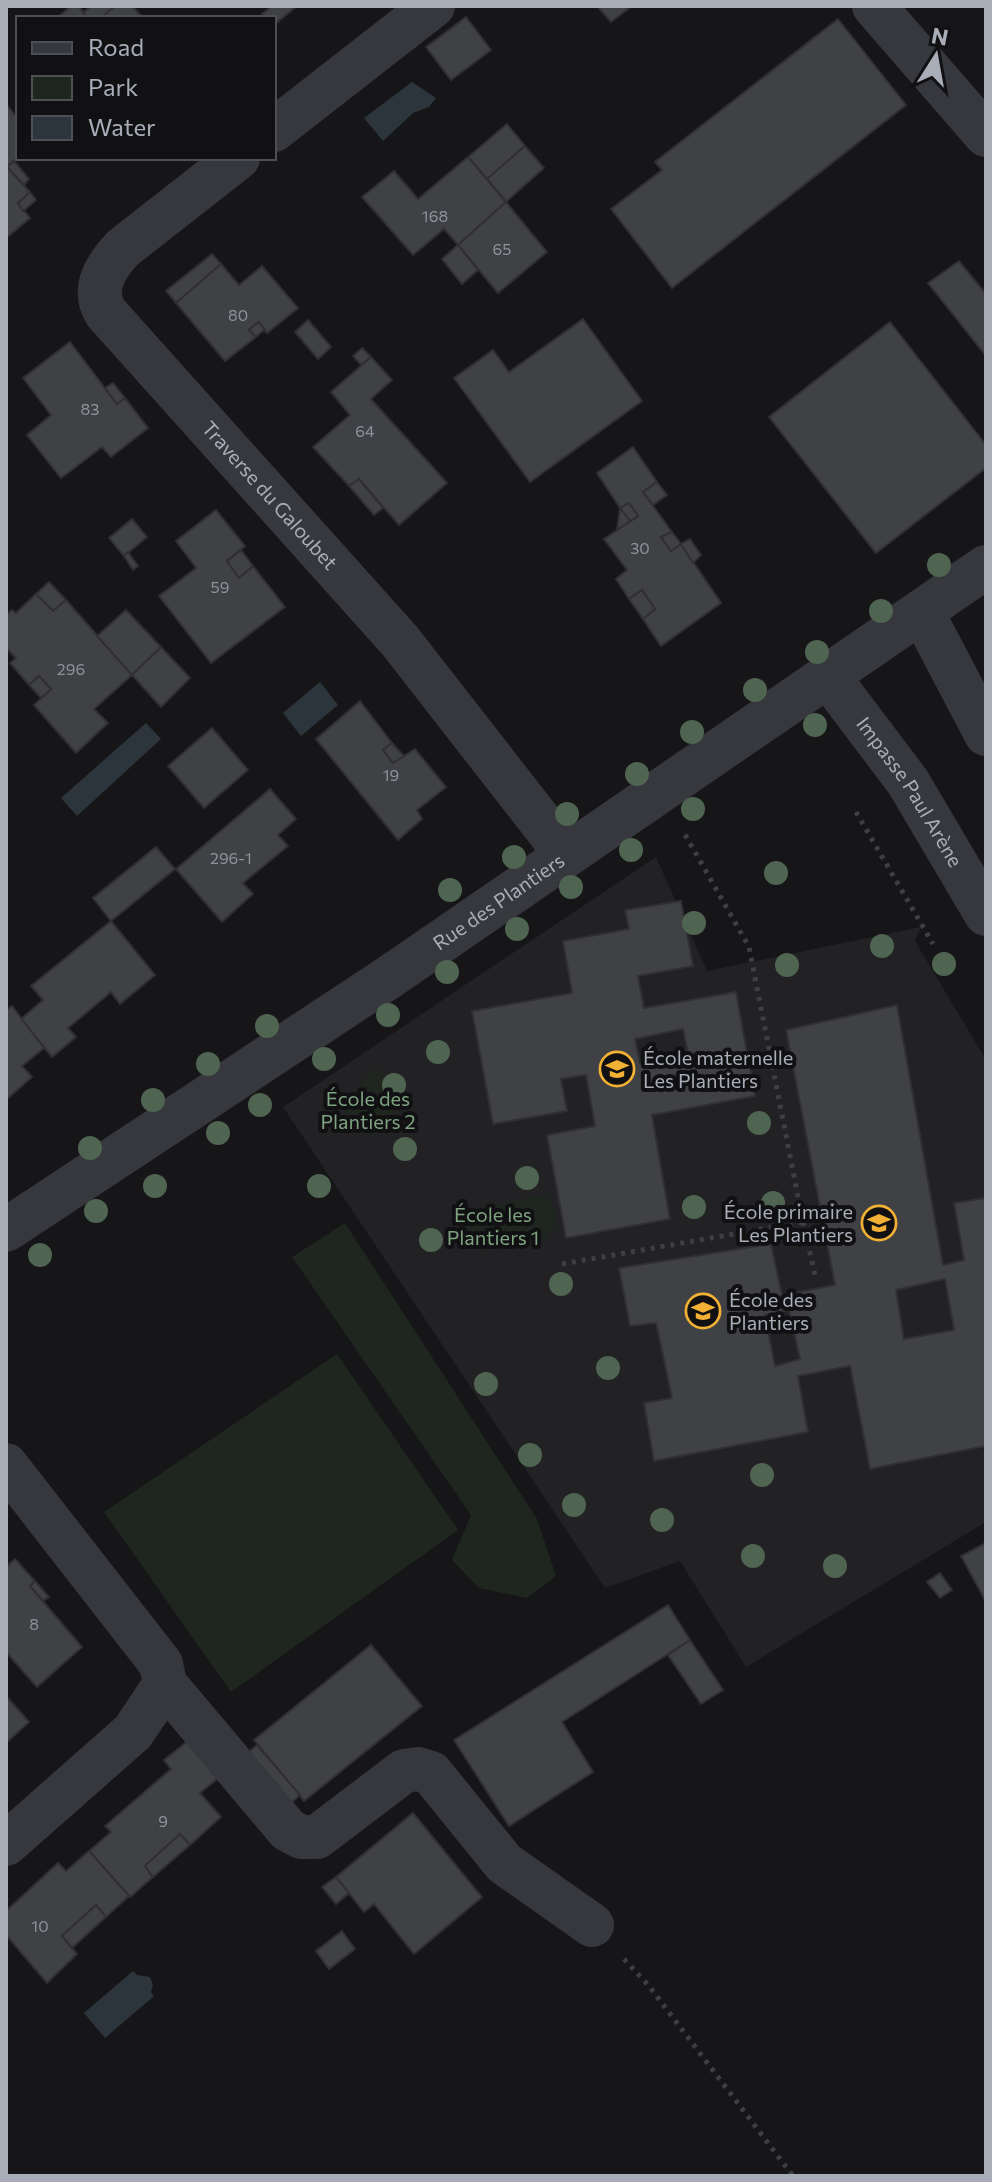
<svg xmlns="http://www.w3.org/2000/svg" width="992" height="2182" viewBox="0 0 992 2182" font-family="Commissioner,sans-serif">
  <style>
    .built { fill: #222225 }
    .green { fill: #1e261f }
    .water { fill: #2c353c }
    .building { fill: #404145; stroke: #303034; stroke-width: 2; fill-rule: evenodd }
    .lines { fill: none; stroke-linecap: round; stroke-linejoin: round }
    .path { stroke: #3d3f44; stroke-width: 5; stroke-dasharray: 4 6; stroke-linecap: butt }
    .minor { stroke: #37383d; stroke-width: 44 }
    .tree { fill: #506452 }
    .labels { text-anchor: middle; stroke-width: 8; stroke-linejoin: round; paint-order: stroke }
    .number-label { font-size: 16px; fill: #8e929b }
    .street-label { font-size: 20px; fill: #a8adb8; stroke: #111113 }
    .poi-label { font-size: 20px; fill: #a8adb8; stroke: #111113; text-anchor: start }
    .park-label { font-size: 20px; fill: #7fa381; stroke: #111113 }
  </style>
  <rect width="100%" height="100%" fill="#161618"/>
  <polygon class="built" points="656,857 707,971 921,927 915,941 986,1060 986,1522 746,1667 680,1561 605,1588 283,1107"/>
  <g class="green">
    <polygon points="374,1068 381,1071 395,1120 380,1134 367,1134 345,1123 343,1107"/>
    <polygon points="547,1195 554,1209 556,1226 545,1239 480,1250 466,1235 470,1209"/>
    <polygon points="345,1223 537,1519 556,1576 527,1598 479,1588 452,1560 471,1515 292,1257"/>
    <polygon points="337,1354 458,1530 231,1692 104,1512"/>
  </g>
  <g class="water">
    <polygon points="412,82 436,98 429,107 413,113 383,141 364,118"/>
    <polygon points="320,682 338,705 301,736 283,713"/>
    <polygon points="146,723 161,739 77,816 61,798"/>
    <polygon points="133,1971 137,1975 150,1977 153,1985 151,1992 154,1996 105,2038 84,2013"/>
  </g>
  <g class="building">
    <polygon points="71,6 78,6 89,18 57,18"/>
    <polygon points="91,6 115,6 101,18 89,18 83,13"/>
    <polygon points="115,6 132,6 143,18 101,18"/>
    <polygon points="272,6 297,6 274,25 274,18 265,18 262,14"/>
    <polygon points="597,6 632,6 611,22"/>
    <polygon points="466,17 491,50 451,80 426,47"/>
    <polygon points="838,19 906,105 672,288 611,209 662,170 655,162"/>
    <polygon points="6,104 18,119 18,157 7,167 30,192 18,203 30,218 6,238"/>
    <polygon points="507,124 525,146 487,179 468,157"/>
    <polygon points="525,146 544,168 506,202 487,179"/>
    <polygon points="468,157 506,202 458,245 444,229 413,255 362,197 394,171 418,199"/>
    <polygon points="14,161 29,179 24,185 7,167"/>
    <polygon points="30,192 36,200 23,211 18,203"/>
    <polygon points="506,202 547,252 498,293 458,245"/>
    <polygon points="458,245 478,270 462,284 442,259"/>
    <polygon points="212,254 221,264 176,303 166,291"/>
    <polygon points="959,261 986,294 986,356 928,283"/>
    <polygon points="221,264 239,285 262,266 298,308 267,333 258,322 249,330 256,337 225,361 176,303"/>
    <polygon points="583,319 642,401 530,482 454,378 493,350 509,372"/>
    <polygon points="308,320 331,347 318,359 295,332"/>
    <polygon points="258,322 265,329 256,337 249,330"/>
    <polygon points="890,322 986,445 986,468 876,553 769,417"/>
    <polygon points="70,342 117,404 125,398 148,428 111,457 102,447 61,478 27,435 51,415 23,378"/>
    <polygon points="362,348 371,357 361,365 353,356"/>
    <polygon points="371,357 392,380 371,399 447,483 399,525 359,479 349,486 313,447 350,415 331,392"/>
    <polygon points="113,383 125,398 117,404 105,388"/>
    <polygon points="633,447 657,482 643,492 672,532 661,537 671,551 681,544 721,603 661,646 643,619 655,609 642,590 629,599 616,579 627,570 604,539 638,516 629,503 620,508 597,473"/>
    <polygon points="359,479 383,508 374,515 349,486"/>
    <polygon points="657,482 667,495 653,505 643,492"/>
    <polygon points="629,503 638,516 630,521 620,508"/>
    <polygon points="620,508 630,521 617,530"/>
    <polygon points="216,510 245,546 227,561 239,578 253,566 285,607 211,663 159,596 196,568 176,541"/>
    <polygon points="132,519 147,537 124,556 109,538"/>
    <polygon points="672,532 681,544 671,551 661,537"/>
    <polygon points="690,539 701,555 693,563 681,544"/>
    <polygon points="241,550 253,566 239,578 227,561"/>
    <polygon points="128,552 138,566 133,570 124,556"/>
    <polygon points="49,582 66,600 53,611 36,594"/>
    <polygon points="642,590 655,609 643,619 629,599"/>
    <polygon points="36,594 53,611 66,600 132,675 94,709 108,723 76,753 34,705 51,689 39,676 29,685 10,663 16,658 6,648 6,615 12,610 16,613"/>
    <polygon points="126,610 161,647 132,675 97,636"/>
    <polygon points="161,647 190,678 161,707 132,675"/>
    <polygon points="39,676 51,689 41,698 29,685"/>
    <polygon points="360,701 392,743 383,750 393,763 415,749 446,787 417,810 422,819 398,840 316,739"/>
    <polygon points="212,728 248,770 204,808 168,766"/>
    <polygon points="392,743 404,756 393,763 383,750"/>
    <polygon points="270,789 296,819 278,835 288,846 243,883 253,894 222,922 176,869"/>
    <polygon points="156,847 175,869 111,921 93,898"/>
    <path d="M681,901L693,966L638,976L644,1008L736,992L755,1096L652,1115L670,1219L566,1238L547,1135L595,1126L586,1075L561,1079L567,1111L493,1124L472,1011L572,993L563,941L629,929L625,910ZM683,1029L688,1053L640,1063L635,1039Z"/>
    <polygon points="111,921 155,975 120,1004 111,992 68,1028 76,1037 52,1057 21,1019 43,1000 31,986"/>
    <path d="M897,1005L943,1265L964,1260L954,1203L986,1198V1446L870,1469L850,1366L798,1376L808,1432L654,1461L644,1403L672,1398L656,1323L630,1326L619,1268L771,1244L782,1295L835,1285L786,1030ZM945,1279L954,1330L904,1339L896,1290ZM789,1310L800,1359L775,1366L765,1315Z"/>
    <polygon points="12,1006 44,1048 22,1066 32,1077 6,1100 6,1010"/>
    <polygon points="986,1543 986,1602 961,1556"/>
    <polygon points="15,1559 35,1581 30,1586 82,1647 37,1687 6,1652 6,1567"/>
    <polygon points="940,1573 952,1590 940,1598 927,1582"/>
    <polygon points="35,1581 49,1597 43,1601 30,1586"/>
    <polygon points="668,1605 690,1640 562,1722 593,1772 509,1826 454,1740"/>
    <polygon points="690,1640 723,1690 701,1704 668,1655"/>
    <polygon points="371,1645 422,1706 304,1801 254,1740"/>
    <polygon points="6,1696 29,1722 6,1743"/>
    <polygon points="188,1741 217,1779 200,1793 221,1817 190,1845 180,1834 145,1866 153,1877 130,1897 89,1851 111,1832 105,1826 171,1769 164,1760"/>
    <polygon points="257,1745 300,1795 283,1810 240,1759"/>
    <polygon points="413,1813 482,1897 414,1954 374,1904 364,1912 336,1877"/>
    <polygon points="180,1834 190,1845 153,1877 145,1866"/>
    <polygon points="89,1851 129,1896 106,1917 96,1905 62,1936 77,1954 47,1983 6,1935 6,1911 58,1863 66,1871"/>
    <polygon points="336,1877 349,1893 336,1904 322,1887"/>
    <polygon points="96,1905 106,1917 72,1948 62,1936"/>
    <polygon points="342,1931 355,1949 329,1969 316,1951"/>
  </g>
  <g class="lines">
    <g class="path">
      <polyline points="856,812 933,944"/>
      <polyline points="803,1222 816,1280"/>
      <polyline points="562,1264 803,1222 749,947 683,831"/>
      <polyline points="624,1959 649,1986 793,2176"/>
    </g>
    <g class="minor">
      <polyline points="874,6 986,135"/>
      <polyline points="274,130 433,6"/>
      <path id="s1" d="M238,158L123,248C106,266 91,289 106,313L400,641L566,854"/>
      <polyline points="922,612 986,734"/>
      <path id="s2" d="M828,676L908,782L986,914"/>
      <path id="s3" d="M6,1230L388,978L986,567"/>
      <polyline points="6,1465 161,1664 165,1684 133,1732 6,1844"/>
      <polyline points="165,1684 288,1830 301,1837 317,1837 404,1771 418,1769 431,1773 504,1863 592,1925"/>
    </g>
  </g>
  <g class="tree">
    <circle cx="939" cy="565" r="12"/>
    <circle cx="881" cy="611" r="12"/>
    <circle cx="817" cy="652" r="12"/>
    <circle cx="755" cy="690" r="12"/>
    <circle cx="815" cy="725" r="12"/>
    <circle cx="692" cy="732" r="12"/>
    <circle cx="637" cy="774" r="12"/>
    <circle cx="693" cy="809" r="12"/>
    <circle cx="567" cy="814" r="12"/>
    <circle cx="631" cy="850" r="12"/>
    <circle cx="514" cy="857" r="12"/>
    <circle cx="776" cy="873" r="12"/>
    <circle cx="571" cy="887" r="12"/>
    <circle cx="450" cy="890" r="12"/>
    <circle cx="694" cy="923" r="12"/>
    <circle cx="517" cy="929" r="12"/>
    <circle cx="882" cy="946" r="12"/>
    <circle cx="944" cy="964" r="12"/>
    <circle cx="787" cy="965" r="12"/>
    <circle cx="447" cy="972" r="12"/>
    <circle cx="388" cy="1015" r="12"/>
    <circle cx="267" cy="1026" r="12"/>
    <circle cx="438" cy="1052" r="12"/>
    <circle cx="324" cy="1059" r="12"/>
    <circle cx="208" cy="1064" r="12"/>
    <circle cx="394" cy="1085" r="12"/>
    <circle cx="153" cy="1100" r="12"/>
    <circle cx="260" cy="1105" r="12"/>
    <circle cx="759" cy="1123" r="12"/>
    <circle cx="218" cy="1133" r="12"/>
    <circle cx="90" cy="1148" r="12"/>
    <circle cx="405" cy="1149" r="12"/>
    <circle cx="527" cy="1178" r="12"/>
    <circle cx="155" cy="1186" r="12"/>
    <circle cx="319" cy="1186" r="12"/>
    <circle cx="773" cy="1203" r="12"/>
    <circle cx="694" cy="1207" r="12"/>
    <circle cx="96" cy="1211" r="12"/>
    <circle cx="431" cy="1240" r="12"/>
    <circle cx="40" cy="1255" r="12"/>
    <circle cx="561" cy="1284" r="12"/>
    <circle cx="608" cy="1368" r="12"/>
    <circle cx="486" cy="1384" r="12"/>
    <circle cx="530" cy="1455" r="12"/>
    <circle cx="762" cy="1475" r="12"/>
    <circle cx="574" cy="1505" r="12"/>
    <circle cx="662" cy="1520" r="12"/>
    <circle cx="753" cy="1556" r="12"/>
    <circle cx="835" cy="1566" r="12"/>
  </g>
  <defs>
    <g id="school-ring" transform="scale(1.8)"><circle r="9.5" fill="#111113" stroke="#f2b134" stroke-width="1.5"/><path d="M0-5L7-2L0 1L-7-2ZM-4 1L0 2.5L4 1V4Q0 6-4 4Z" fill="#f2b134"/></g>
  </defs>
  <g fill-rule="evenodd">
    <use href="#school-ring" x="617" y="1069"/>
    <use href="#school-ring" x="879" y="1223"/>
    <use href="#school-ring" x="703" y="1311"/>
  </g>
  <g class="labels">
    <g class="number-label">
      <text x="435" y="222">168</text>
      <text x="502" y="255">65</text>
      <text x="238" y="321">80</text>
      <text x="90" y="415">83</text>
      <text x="365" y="437">64</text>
      <text x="640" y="554">30</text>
      <text x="220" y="593">59</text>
      <text x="71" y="675">296</text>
      <text x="391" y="781">19</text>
      <text x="231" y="864">296-1</text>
      <text x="34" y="1630">8</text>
      <text x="163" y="1827">9</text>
      <text x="40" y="1932">10</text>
    </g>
    <g class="street-label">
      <text dy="7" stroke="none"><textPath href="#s1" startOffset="464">Traverse du Galoubet</textPath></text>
      <text dy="7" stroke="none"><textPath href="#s2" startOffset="142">Impasse Paul Arène</textPath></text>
      <text dy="7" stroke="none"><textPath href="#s3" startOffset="592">Rue des Plantiers</textPath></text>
    </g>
    <g class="poi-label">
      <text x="643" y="1065">École maternelle<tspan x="643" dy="23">Les Plantiers</tspan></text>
      <text x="853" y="1219" text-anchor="end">École primaire<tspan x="853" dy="23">Les Plantiers</tspan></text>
      <text x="729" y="1307">École des<tspan x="729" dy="23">Plantiers</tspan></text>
    </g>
    <g class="park-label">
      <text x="368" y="1106">École des<tspan x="368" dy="23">Plantiers 2</tspan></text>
      <text x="493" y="1222">École les<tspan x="493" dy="23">Plantiers 1</tspan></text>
    </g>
  </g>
  <rect width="992" height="2182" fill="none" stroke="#a8adb8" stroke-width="16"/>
  <rect x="16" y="16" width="260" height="144" fill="#111113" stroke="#4d4f55" stroke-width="2"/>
  <rect x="32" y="42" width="40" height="12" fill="#37383d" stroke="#4d4f55" stroke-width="2"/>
  <text x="88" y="56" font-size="24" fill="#a8adb8">Road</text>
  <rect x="32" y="76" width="40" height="24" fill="#1e261f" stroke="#4d4f55" stroke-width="2"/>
  <text x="88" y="96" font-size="24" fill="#a8adb8">Park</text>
  <rect x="32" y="116" width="40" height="24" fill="#2c353c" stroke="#4d4f55" stroke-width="2"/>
  <text x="88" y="136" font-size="24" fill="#a8adb8">Water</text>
  <g transform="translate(936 56) rotate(11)" stroke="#111113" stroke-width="6" paint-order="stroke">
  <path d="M0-6L14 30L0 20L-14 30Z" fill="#a8adb8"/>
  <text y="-12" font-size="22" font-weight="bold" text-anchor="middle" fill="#a8adb8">N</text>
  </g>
</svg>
